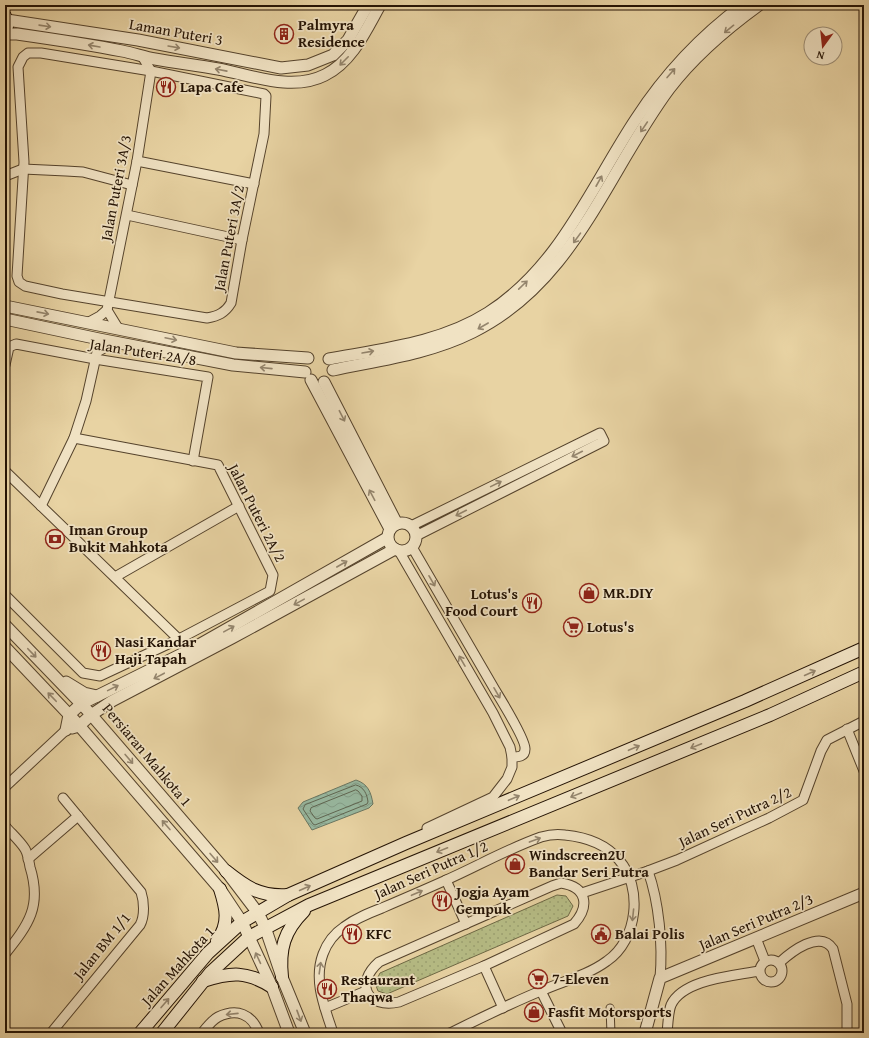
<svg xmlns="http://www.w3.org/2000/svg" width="869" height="1038" viewBox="0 0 869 1038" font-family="'Gentium Book Plus',serif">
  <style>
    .park { fill: url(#park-dots); stroke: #6d6844 }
    .water { fill: url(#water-waves); stroke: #6a7762 }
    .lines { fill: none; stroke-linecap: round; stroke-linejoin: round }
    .shore { stroke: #5e6652; stroke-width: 1 }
    .pedestrian-casing { stroke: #55432c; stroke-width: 9 }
    .minor-casing { stroke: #55432c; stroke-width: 11 }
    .tertiary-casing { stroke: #55432c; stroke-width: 13 }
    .secondary-casing { stroke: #241304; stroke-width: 14 }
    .pedestrian { stroke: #f0e2c3; stroke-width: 7 }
    .minor { stroke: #f0e2c3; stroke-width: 9 }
    .tertiary { stroke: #f0e2c3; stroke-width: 11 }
    .secondary { stroke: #f0e2c3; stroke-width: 12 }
    .oneway { stroke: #94856d }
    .labels { text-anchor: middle; stroke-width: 3.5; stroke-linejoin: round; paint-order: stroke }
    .poi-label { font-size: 15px; font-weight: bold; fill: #241304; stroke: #f0e2c3; text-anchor: start }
    .street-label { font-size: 15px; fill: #241304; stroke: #f0e2c3 }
  </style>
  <defs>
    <pattern id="park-dots" width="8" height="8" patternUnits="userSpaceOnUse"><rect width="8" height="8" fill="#b6bc85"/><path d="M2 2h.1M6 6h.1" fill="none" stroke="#9ca171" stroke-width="1.8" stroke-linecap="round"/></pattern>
    <pattern id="water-waves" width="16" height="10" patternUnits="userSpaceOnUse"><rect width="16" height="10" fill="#98b9a1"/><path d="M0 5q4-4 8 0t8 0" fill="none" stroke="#839e89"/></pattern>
  </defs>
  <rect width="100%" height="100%" fill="#e8d3a3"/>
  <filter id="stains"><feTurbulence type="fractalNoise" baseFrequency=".005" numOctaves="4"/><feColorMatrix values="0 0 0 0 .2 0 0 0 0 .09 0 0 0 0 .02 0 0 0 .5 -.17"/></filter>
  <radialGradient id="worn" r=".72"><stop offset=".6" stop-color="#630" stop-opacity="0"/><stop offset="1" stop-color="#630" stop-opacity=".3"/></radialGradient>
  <polygon class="park" points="557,895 566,896 573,906 568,916 387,994 378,991 375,983 380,973"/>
  <path class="water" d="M356,780C368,784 371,792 373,804L369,808L312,830L298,808L303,802Z"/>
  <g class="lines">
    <g class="shore">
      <path d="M356,785C364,787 367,794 368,802L367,804L315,825L313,824L303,809L305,805Z"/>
      <polygon points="356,790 358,791 362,796 362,801 317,819 315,818 310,811 311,808"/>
    </g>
    <g class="pedestrian-casing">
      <polyline id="pedestrian" points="610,1008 611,1033"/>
    </g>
    <g class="minor-casing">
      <g id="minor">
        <path d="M28,53H41L151,71L264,94L266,96L264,134L242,240L231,303C225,313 218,316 207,318L62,294L25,286L19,282L17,276L24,162L18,67L23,57Z"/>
        <polyline points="137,161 254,184"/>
        <polyline points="5,176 23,169 66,171 83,172 132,185"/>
        <polyline points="127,215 242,240"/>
        <polyline points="89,322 100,316 107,310"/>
        <polyline points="118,328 107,310 137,161 151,71 142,56"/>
        <polyline points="5,365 9,347 16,344 95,359 208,377 193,461"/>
        <polyline points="5,471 194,654"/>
        <polyline points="41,506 74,438 86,401 97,352 111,344 117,342"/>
        <polyline points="411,526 600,433 604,441 416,536"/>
        <path d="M412,547C440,595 467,642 495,690C501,700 526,740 525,749C525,757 518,757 512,757"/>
        <polyline points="399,551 493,713 510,747 512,757 512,767 507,779 493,797 427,828"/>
        <polyline points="115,577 239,506"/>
        <polyline points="5,595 83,673 100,676 179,639 270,591 273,575 218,465 74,438"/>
        <polyline points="847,729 864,771"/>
        <polyline points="5,787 66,730"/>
        <path d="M5,826C11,833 20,841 25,849C28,854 29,862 30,867C42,906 29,924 5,954"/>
        <polyline points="28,859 78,816"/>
        <path d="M648,871C659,902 663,945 660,978"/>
        <polyline points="446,880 466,924"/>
        <path d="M561,883C587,887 590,906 574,924L484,966L399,1002C367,1009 354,984 379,962L552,886Z"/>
        <polyline points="582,893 648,871 677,860 769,818 803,800 821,751 827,740 864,721"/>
        <polyline points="756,938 765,961"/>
        <circle cx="771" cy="971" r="11"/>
        <path d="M779,963C791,952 820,929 833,949L847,1004V1033"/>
        <polyline points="484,966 503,1008"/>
        <polyline points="541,991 562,1033"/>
        <polyline points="325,1008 366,991"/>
        <path d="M51,1033L140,925C145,916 144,901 141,892L63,798"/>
        <path d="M202,1033C206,1028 212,1020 218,1017C237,1008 252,1014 259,1033"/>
        <path d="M333,1033C325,1008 313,981 323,954C327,943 335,933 344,927C356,918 369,913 382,908C403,899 424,890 444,881C476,867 507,849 541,837C548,835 558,834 565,835C585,837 606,844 619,860C643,887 638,940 607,961C588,975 564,981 543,990C511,1003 481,1018 450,1033"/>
        <path d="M667,1033C668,1025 668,1013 671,1005C683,979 734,976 759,971"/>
      </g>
    </g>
    <g class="tertiary-casing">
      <g id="tertiary">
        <polyline points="7,20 138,40 281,68 308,65 333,55 348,40 368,5"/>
        <path d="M5,34H17C52,39 87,44 122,51C133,53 144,57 155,59C176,63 197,65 218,69C251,75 292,92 325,75C352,62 366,30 380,5"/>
        <polyline points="5,306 236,353 308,358"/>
        <polyline points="5,319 99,339 233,365 305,372"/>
        <path d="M329,359C383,349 441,343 488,313C560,267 591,187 636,119C664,76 701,36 743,5"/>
        <path d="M333,370C380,360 429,354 473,332C574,282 606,174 669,89C694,56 726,29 759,5"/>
        <polyline points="311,380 390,529"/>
        <polyline points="324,382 397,524"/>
        <circle cx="402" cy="537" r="14"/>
        <polyline points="5,625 88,711 226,871 258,913 265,927 282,977 305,1033"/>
        <polyline points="5,647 76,722 220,889 242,922 249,937 272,987 289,1033"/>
        <polyline points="66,682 84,693 97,696"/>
        <polyline points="72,728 79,726 91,715 112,701 232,638 395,549"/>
        <polyline points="66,730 69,715 81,704 190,650 387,538"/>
        <polyline points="645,1033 660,978 864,893"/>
      </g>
    </g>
    <g class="secondary-casing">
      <g id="secondary">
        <polyline points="5,16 7,26 5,32"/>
        <path d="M226,871C246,887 260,897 288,895"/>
        <path d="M217,941C230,923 226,908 220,889"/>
        <path d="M282,977C279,949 284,931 304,911"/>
        <path d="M203,981C231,972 247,971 272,987"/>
        <polyline points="140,1033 208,953 242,922 288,895 406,843 745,701 864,648"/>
        <polyline points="162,1033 210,973 249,937 309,905 770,715 864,672"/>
      </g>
    </g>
    <use href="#pedestrian" class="pedestrian"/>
    <use href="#minor" class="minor"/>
    <use href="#tertiary" class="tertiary"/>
    <use href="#secondary" class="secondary"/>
  </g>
  <defs><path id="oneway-shaft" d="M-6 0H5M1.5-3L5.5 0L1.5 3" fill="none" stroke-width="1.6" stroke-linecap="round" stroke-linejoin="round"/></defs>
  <g class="oneway">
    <use href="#oneway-shaft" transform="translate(45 26) rotate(8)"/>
    <use href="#oneway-shaft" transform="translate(729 29) rotate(141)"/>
    <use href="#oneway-shaft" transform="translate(94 46) rotate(-170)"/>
    <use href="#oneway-shaft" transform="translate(174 47) rotate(10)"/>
    <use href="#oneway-shaft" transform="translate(344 61) rotate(135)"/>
    <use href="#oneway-shaft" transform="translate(221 70) rotate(-169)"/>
    <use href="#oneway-shaft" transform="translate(671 73) rotate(-49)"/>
    <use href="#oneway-shaft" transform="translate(644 127) rotate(124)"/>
    <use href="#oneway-shaft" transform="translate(599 181) rotate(-61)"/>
    <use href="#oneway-shaft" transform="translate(577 238) rotate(126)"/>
    <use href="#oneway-shaft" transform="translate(523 285) rotate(-44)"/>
    <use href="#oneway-shaft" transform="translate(43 313) rotate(11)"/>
    <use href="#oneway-shaft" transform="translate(483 326) rotate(150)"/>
    <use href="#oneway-shaft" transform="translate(171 339) rotate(12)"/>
    <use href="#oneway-shaft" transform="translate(368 352) rotate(-10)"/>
    <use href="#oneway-shaft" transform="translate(266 368) rotate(-174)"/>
    <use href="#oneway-shaft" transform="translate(342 416) rotate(63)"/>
    <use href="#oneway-shaft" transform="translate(577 454) rotate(153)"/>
    <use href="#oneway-shaft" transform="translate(496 484) rotate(-26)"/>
    <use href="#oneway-shaft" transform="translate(372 495) rotate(-118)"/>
    <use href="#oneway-shaft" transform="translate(461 513) rotate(153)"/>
    <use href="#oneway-shaft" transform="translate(342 564) rotate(-30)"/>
    <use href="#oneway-shaft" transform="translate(432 581) rotate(60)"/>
    <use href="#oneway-shaft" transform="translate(299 602) rotate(151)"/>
    <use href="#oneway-shaft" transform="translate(229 629) rotate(-29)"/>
    <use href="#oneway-shaft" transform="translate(32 653) rotate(46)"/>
    <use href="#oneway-shaft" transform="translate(462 661) rotate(-120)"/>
    <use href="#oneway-shaft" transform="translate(810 673) rotate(-24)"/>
    <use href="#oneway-shaft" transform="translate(159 676) rotate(152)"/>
    <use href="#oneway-shaft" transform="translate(113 688) rotate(-26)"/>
    <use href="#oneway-shaft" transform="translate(497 693) rotate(60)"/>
    <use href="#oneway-shaft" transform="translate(52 697) rotate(-134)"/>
    <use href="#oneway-shaft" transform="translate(696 746) rotate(158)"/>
    <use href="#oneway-shaft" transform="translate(634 748) rotate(-23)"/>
    <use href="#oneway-shaft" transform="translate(129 759) rotate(50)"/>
    <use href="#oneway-shaft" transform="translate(576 795) rotate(158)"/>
    <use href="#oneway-shaft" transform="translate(514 798) rotate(-23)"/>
    <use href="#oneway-shaft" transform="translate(166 825) rotate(-131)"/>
    <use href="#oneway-shaft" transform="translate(535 840) rotate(-20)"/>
    <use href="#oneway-shaft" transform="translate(442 850) rotate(158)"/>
    <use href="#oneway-shaft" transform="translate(214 858) rotate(49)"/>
    <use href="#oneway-shaft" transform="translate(305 888) rotate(-24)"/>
    <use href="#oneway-shaft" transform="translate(417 893) rotate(-23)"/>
    <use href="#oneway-shaft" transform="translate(633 915) rotate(96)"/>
    <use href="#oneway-shaft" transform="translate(258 958) rotate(-115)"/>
    <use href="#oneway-shaft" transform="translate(320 968) rotate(-82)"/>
    <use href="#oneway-shaft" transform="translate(165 1003) rotate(-49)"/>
    <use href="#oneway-shaft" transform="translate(232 1014) rotate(174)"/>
    <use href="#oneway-shaft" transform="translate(299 1016) rotate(70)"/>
  </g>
  <defs>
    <g id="building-ring" transform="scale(1)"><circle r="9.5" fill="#f0e2c3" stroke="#8f2418" stroke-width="1.5"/><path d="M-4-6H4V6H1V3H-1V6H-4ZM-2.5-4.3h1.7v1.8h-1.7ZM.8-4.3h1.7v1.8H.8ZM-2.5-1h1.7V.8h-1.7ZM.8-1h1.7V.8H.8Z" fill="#8f2418"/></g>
    <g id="restaurant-ring" transform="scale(1)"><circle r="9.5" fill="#f0e2c3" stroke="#8f2418" stroke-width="1.5"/><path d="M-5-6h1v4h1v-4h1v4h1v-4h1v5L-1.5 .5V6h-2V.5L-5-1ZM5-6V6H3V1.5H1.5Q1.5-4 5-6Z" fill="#8f2418"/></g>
    <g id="bank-ring" transform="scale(1)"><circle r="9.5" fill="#f0e2c3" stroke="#8f2418" stroke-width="1.5"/><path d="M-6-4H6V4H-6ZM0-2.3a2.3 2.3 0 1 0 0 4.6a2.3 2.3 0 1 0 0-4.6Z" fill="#8f2418"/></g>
    <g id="shop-ring" transform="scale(1)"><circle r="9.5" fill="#f0e2c3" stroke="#8f2418" stroke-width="1.5"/><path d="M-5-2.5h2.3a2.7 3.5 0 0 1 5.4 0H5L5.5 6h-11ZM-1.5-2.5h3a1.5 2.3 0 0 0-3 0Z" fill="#8f2418"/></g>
    <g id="supermarket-ring" transform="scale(1)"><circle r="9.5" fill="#f0e2c3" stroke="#8f2418" stroke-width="1.5"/><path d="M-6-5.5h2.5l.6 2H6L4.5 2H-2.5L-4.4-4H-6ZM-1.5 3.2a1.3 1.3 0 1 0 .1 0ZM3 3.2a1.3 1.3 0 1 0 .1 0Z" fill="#8f2418"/></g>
    <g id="civic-ring" transform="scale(1)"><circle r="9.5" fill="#f0e2c3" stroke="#8f2418" stroke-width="1.5"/><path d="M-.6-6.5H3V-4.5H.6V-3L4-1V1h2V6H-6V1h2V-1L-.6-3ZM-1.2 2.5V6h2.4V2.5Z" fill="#8f2418"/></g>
  </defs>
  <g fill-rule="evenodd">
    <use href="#building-ring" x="284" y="34"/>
    <use href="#restaurant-ring" x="166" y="87"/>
    <use href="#bank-ring" x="55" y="539"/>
    <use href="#shop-ring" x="589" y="593"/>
    <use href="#restaurant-ring" x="532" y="603"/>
    <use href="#supermarket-ring" x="573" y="627"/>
    <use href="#restaurant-ring" x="101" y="651"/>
    <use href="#shop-ring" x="515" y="864"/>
    <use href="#restaurant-ring" x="442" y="901"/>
    <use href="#restaurant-ring" x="352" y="934"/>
    <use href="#civic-ring" x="601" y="934"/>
    <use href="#supermarket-ring" x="538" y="979"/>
    <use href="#restaurant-ring" x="327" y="989"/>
    <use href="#shop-ring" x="534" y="1012"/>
  </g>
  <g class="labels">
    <g class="poi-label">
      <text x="298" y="30">Palmyra<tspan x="298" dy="17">Residence</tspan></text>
      <text x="180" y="92">Lapa Cafe</text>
      <text x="69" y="535">Iman Group<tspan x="69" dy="17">Bukit Mahkota</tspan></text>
      <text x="603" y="598">MR.DIY</text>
      <text x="518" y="599" text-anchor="end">Lotus's<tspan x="518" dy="17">Food Court</tspan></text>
      <text x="587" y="632">Lotus's</text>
      <text x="115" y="647">Nasi Kandar<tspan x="115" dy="17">Haji Tapah</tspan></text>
      <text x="529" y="860">Windscreen2U<tspan x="529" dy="17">Bandar Seri Putra</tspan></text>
      <text x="456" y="897">Jogja Ayam<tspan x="456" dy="17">Gempuk</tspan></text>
      <text x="366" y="939">KFC</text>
      <text x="615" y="939">Balai Polis</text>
      <text x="552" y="984">7-Eleven</text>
      <text x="341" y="985">Restaurant<tspan x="341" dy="17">Thaqwa</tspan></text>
      <text x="548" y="1017">Fasfit Motorsports</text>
    </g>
    <g class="street-label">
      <text transform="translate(176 32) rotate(10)" y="5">Laman Puteri 3</text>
      <text transform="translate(116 188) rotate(-79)" y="5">Jalan Puteri 3A/3</text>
      <text transform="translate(229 238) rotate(-79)" y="5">Jalan Puteri 3A/2</text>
      <text transform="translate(143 352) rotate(9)" y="5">Jalan Puteri 2A/8</text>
      <text transform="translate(257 513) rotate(63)" y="5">Jalan Puteri 2A/2</text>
      <text transform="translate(147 755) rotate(50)" y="5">Persiaran Mahkota 1</text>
      <text transform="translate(735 817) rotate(-25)" y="5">Jalan Seri Putra 2/2</text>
      <text transform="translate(431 870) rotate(-24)" y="5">Jalan Seri Putra 1/2</text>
      <text transform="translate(756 922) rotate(-23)" y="5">Jalan Seri Putra 2/3</text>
      <text transform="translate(102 946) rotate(-51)" y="5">Jalan BM 1/1</text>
      <text transform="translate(178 966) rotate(-48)" y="5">Jalan Mahkota 1</text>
    </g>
  </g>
  <rect width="869" height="1038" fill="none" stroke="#e8d3a3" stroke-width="20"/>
  <rect x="6" y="6" width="857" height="1026" fill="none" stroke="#241304" stroke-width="2"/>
  <rect x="10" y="10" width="849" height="1018" fill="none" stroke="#241304"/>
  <g transform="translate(823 46) rotate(195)"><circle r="19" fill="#f0e2c3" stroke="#9e8f77"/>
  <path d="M0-3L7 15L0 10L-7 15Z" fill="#8f2418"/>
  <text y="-6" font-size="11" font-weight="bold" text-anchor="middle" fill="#241304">N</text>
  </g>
  <rect width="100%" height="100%" filter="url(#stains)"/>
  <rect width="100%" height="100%" fill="url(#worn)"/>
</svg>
